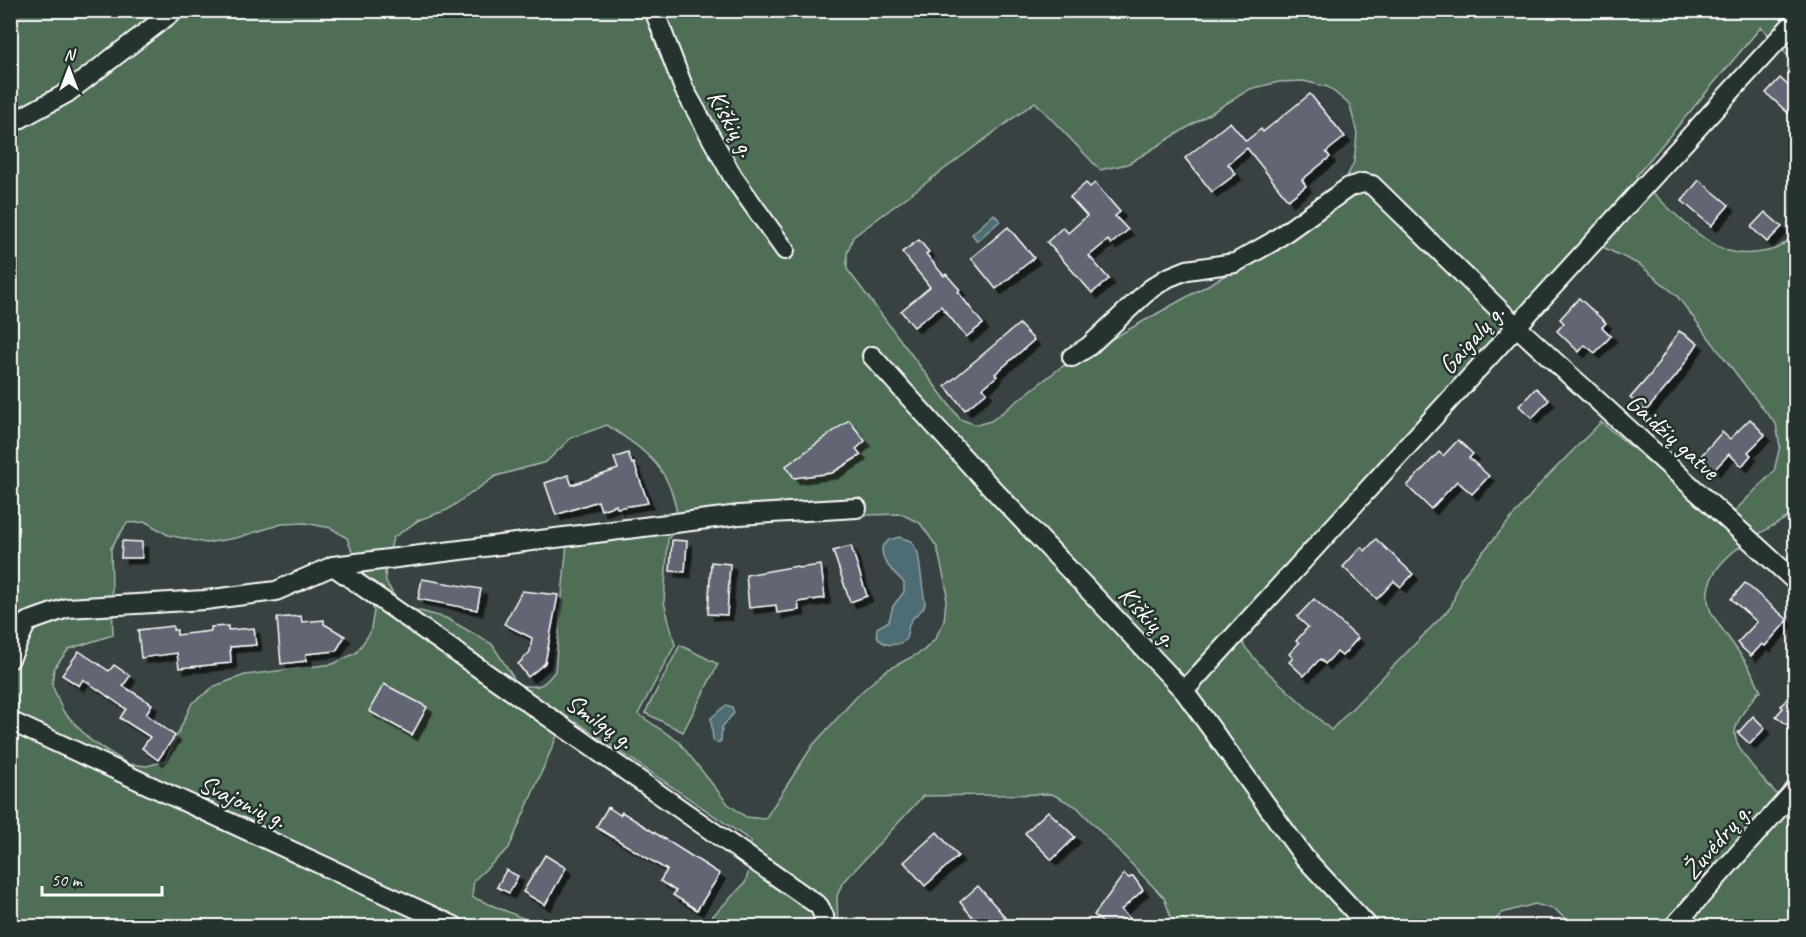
<svg xmlns="http://www.w3.org/2000/svg" width="1806" height="937" viewBox="0 0 1806 937" font-family="Caveat,sans-serif">
  <style>
    .green { fill: #4f6e57; stroke: #a7b6ab; stroke-width: 1.5; fill-rule: evenodd }
    .water { fill: #4d6c73; stroke: #94a7ab; stroke-width: 1.5 }
    .building { fill: #626573; stroke: #fff; stroke-width: 1.5; filter: url(#shadow) }
    .lines { fill: none; stroke-linecap: round; stroke-linejoin: round }
    .street-casing { stroke: #fff; stroke-width: 22 }
    .street { stroke: #26332d; stroke-width: 18 }
    .labels { text-anchor: middle; stroke-width: 5; stroke-linejoin: round; paint-order: stroke }
    .street-label { font-size: 26px; fill: #fff; stroke: #26332d }
  </style>
  <defs>
    <filter id="shadow"><feDropShadow dx="5.5" dy="5.5" stdDeviation="0" flood-color="#0009"/></filter>
  </defs>
  <rect width="100%" height="100%" fill="#384242"/>
  <filter id="ink" filterUnits="userSpaceOnUse"><feTurbulence type="fractalNoise" baseFrequency=".0167" numOctaves="2"/><feDisplacementMap in="SourceGraphic" scale="12" xChannelSelector="R" yChannelSelector="G"/><feConvolveMatrix kernelMatrix="1 2 1 2 8 2 1 2 1" color-interpolation-filters="sRGB"/></filter>
  <g filter="url(#ink)">
    <g class="green">
      <path d="M10,11H1795V63L1761,27L1636,176C1660,199 1696,239 1726,250C1740,255 1754,254 1768,251C1781,248 1790,241 1795,229V513C1766,531 1703,558 1708,600C1709,605 1709,609 1712,614C1728,640 1750,662 1761,692H1758C1750,704 1737,717 1735,732C1733,752 1781,798 1795,813V926H1572L1556,910L1535,904L1502,913L1489,926H1170V914L1164,898L1077,807L1052,794L923,796L842,884L837,896L838,926H703L745,883L751,864V841L577,722L560,729L509,848L474,880L472,897L542,926H11ZM1303,81L1328,87L1350,105L1357,134L1354,162L1340,191L1317,221L1217,280L1060,368L991,421L976,425L960,419L847,269V254L853,237L1035,102L1100,170L1128,164L1250,89L1279,82ZM1590,241L1640,265L1677,296L1760,405L1776,424L1780,446L1774,471L1723,523L1601,422L1541,483L1461,578L1451,607L1331,730L1260,665L1244,646L1240,615ZM607,425C645,451 670,466 677,515L634,538L567,542L555,671C543,688 538,688 518,685L492,644L446,618L405,607L396,599L386,582L385,569L393,538L419,520L447,510L496,476L546,462L571,438ZM901,514L920,523L937,547L947,591L944,621L935,639L923,651L885,671L860,693L813,745L765,819L746,817L728,804L679,742L638,714L675,645L664,602L668,539L676,529L769,518ZM146,522L168,535L206,543L236,538L282,524L305,523L331,528L347,538L374,611L370,633L356,653L333,664L245,675L215,686L192,703L165,761L147,766L128,764L90,740L63,711L52,685L54,668L69,649L113,635L111,548L127,523Z"/>
      <polygon points="680,645 718,664 683,732 645,713"/>
    </g>
    <g class="water">
      <polygon points="994,214 1000,221 977,241 972,234"/>
      <path d="M899,537L911,541L918,553L925,604L923,609C908,621 909,622 906,640C894,648 875,646 877,628L889,621L893,606L904,592V583C895,572 881,564 882,547L889,540Z"/>
      <polygon points="726,705 732,707 734,713 722,727 721,741 717,743 713,740 711,718"/>
    </g>
    <g class="building">
      <polygon points="1780,78 1796,93 1796,120 1766,93"/>
      <polygon points="1310,94 1345,137 1326,152 1330,157 1302,180 1306,186 1288,200 1247,148 1228,164 1236,174 1212,192 1185,158 1230,122 1246,141 1261,129 1263,132"/>
      <polygon points="1699,180 1729,205 1711,226 1682,201"/>
      <polygon points="1086,183 1090,187 1095,183 1120,212 1115,216 1128,230 1111,244 1108,240 1089,256 1109,279 1092,293 1047,242 1063,227 1068,233 1087,216 1070,197"/>
      <polygon points="1765,212 1782,227 1767,242 1751,227"/>
      <polygon points="1008,227 1034,258 996,289 971,258"/>
      <polygon points="919,240 929,252 926,254 944,276 946,274 960,290 958,292 983,324 966,337 941,306 914,327 901,311 930,287 902,252"/>
      <polygon points="1579,298 1606,323 1602,327 1611,336 1595,353 1585,345 1579,352 1557,331 1564,323 1560,319"/>
      <polygon points="1019,324 1034,340 995,374 997,376 983,388 987,392 965,410 945,386"/>
      <polygon points="1679,331 1698,343 1677,375 1646,411 1630,398 1651,374"/>
      <polygon points="1536,388 1549,400 1532,418 1519,406"/>
      <polygon points="1750,419 1765,435 1748,452 1751,455 1742,466 1729,454 1714,470 1700,457 1722,432 1730,439"/>
      <polygon points="849,420 865,441 856,449 861,455 832,473 794,478 786,466"/>
      <polygon points="1458,440 1473,454 1469,458 1489,476 1472,494 1457,481 1431,509 1407,486 1439,452 1443,456"/>
      <polygon points="628,453 632,464 634,463 648,503 617,508 616,505 601,510 598,501 556,515 545,483 568,475 572,485 618,469 614,458"/>
      <polygon points="1376,539 1413,574 1401,587 1394,581 1377,599 1343,567 1361,547 1365,551"/>
      <polygon points="672,540 687,541 685,572 670,571"/>
      <polygon points="122,541 142,542 142,558 121,558"/>
      <polygon points="851,546 867,596 850,602 833,551"/>
      <polygon points="711,562 730,564 727,615 708,614"/>
      <polygon points="821,565 825,598 798,602 799,610 777,613 776,605 749,608 746,575 797,566 798,568"/>
      <polygon points="422,579 481,589 477,610 418,599"/>
      <polygon points="1745,583 1788,620 1765,646 1762,644 1751,656 1737,643 1757,622 1731,599"/>
      <polygon points="522,591 558,595 545,663 528,677 518,664 530,652 532,638 504,624"/>
      <polygon points="1314,599 1358,638 1342,656 1337,652 1325,664 1320,659 1304,676 1289,662 1293,658 1289,654 1299,643 1296,641 1308,627 1297,617"/>
      <polygon points="301,616 302,622 324,620 324,624 345,636 336,651 306,654 306,661 281,664 277,618"/>
      <polygon points="173,626 173,630 177,630 177,635 211,631 211,627 228,626 228,630 254,628 256,645 230,647 231,663 179,668 177,653 141,658 138,630"/>
      <polygon points="79,651 109,671 114,665 130,676 123,686 152,704 146,714 175,736 158,760 142,748 150,737 120,718 126,709 83,679 79,686 62,675"/>
      <polygon points="384,684 427,707 412,735 369,711"/>
      <polygon points="1796,688 1796,732 1776,716 1783,708 1781,706"/>
      <polygon points="1753,716 1765,728 1750,744 1738,733"/>
      <polygon points="608,807 620,815 622,812 720,874 697,910 673,895 676,891 660,881 667,870 596,827"/>
      <polygon points="1048,811 1075,837 1052,860 1025,833"/>
      <polygon points="937,832 958,856 925,886 904,862"/>
      <polygon points="545,855 566,868 545,905 523,892"/>
      <polygon points="506,870 518,876 509,893 497,887"/>
      <polygon points="1124,874 1129,878 1133,876 1143,890 1121,910 1139,927 1107,927 1094,915"/>
      <polygon points="978,886 1007,919 999,927 981,927 960,902"/>
    </g>
    <g class="lines">
      <g class="street-casing">
        <g id="street">
          <polyline points="654,10 684,89 733,177 785,250"/>
          <polyline points="10,124 67,93 175,10"/>
          <polyline points="872,356 972,467 1184,691 1304,857 1368,926"/>
          <polyline points="1072,357 1088,347 1149,290 1167,278 1187,270 1235,263 1272,242 1349,187 1363,183 1372,185 1517,327 1796,582"/>
          <polyline points="333,566 819,906 824,916 825,926"/>
          <polyline points="10,659 27,622 67,608 205,600 276,591 333,566 739,515 857,508"/>
          <polyline points="1184,691 1796,20"/>
          <polyline points="10,721 454,926"/>
          <polyline points="1674,926 1796,789"/>
        </g>
      </g>
      <use href="#street" class="street"/>
    </g>
  </g>
  <g class="labels">
    <g class="street-label">
      <text transform="translate(732 123) rotate(61)" y="9">Kiškių g.</text>
      <text transform="translate(1471 339) rotate(-48)" y="9">Gaigalų g.</text>
      <text transform="translate(1673 436) rotate(42)" y="9">Gaidžių gatve</text>
      <text transform="translate(1148 616) rotate(47)" y="9">Kiškių g.</text>
      <text transform="translate(600 721) rotate(35)" y="9">Smilgų g.</text>
      <text transform="translate(243 801) rotate(25)" y="9">Svajonių g.</text>
      <text transform="translate(1716 841) rotate(-49)" y="9">Žuvėdrų g.</text>
    </g>
  </g>
  <rect width="1806" height="937" fill="none" stroke="#26332d" stroke-width="36"/>
  <rect x="18" y="18" width="1770" height="901" fill="none" stroke="#fff" stroke-width="2" filter="url(#ink)"/>
  <g transform="translate(69 69)" stroke="#26332d" stroke-width="4.5" paint-order="stroke">
  <path d="M0-4.5L10 22L0 15L-10 22Z" fill="#ffffff"/>
  <text y="-9" font-size="16" font-weight="bold" text-anchor="middle" fill="#ffffff">N</text>
  </g>
  <path d="M42 886v9h120v-9" fill="none" stroke="#ffffff" stroke-width="3"/>
  <text x="51" y="886" font-size="18" fill="#ffffff" stroke="#26332d" stroke-width="4.5" paint-order="stroke">50 m</text>
</svg>
